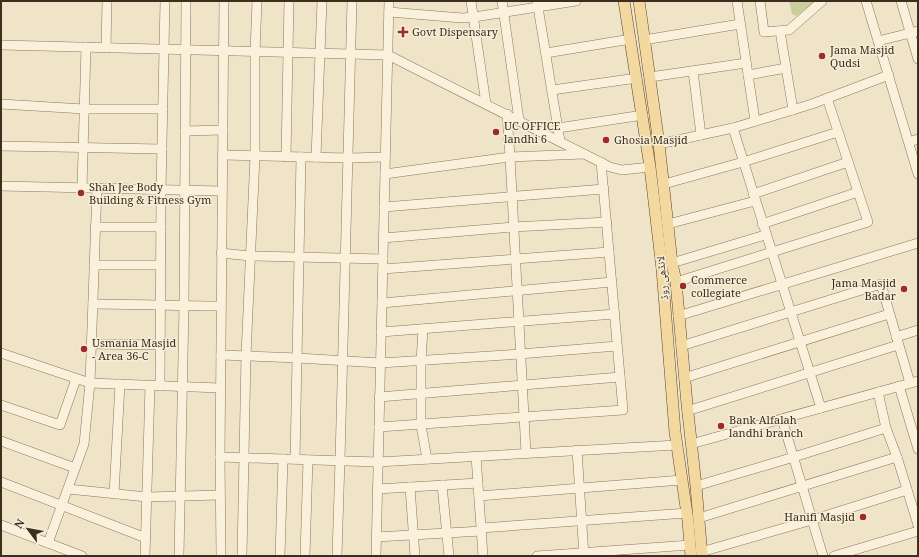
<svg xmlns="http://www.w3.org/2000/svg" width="919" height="557" viewBox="0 0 919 557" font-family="'Noto Serif','Noto Naskh Arabic',serif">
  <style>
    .green { fill: #c9cf9b }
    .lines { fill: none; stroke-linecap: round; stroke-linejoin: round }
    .minor-casing { stroke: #8d765c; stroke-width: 10 }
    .major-casing { stroke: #5b4430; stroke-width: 12 }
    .minor { stroke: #faf1dc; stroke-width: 9 }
    .major { stroke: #f3d9a0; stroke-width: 11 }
    .poi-dot { fill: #9e2a2b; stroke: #f7eed8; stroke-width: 1.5 }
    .labels { text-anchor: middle; stroke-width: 3; stroke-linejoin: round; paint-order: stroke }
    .poi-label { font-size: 11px; fill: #3d2e20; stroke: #f7eed8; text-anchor: start }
    .street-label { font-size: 11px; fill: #3d2e20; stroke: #f7eed8 }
  </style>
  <rect width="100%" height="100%" fill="#f0e4c8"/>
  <polygon class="green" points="789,1 815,1 796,16 792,14"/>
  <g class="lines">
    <g class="minor-casing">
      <g id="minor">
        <polyline points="471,1 486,104"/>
        <polyline points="502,1 519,120"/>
        <polyline points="537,1 560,141"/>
        <polyline points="737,1 755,121"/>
        <polyline points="760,1 764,32 789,30 822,1"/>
        <polyline points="866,1 918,174"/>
        <polyline points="901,1 918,59"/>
        <polyline points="389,12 462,18 474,17 576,1"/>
        <polyline points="780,31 793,110"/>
        <polyline points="644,40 740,24"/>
        <polyline points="878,41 918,31"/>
        <polyline points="1,45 388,55 610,167 622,170 650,167"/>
        <polyline points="106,48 107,1"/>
        <polyline points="546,53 631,39"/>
        <polyline points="693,71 701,135"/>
        <polyline points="748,75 786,68"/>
        <polyline points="650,77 746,63"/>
        <polyline points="552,90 637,78"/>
        <polyline points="1,104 84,109 163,109"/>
        <polyline points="507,114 510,157 526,453"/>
        <polyline points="558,128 643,115"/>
        <polyline points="733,128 821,408"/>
        <polyline points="185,131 223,130"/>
        <polyline points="909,142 918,139"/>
        <polyline points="659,144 733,128 812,104 889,75"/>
        <polyline points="1,146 162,149"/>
        <polyline points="222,155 349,158 385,157"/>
        <polyline points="286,157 289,1"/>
        <polyline points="316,157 322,1"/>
        <polyline points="385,174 510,157 584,154"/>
        <polyline points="664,184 743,162 838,132"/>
        <polyline points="1,186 222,191"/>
        <polyline points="82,188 86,47"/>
        <polyline points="753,194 848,162"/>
        <polyline points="384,207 604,189"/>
        <polyline points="668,224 755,201"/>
        <polyline points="762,224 858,192"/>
        <polyline points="95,227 161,227"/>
        <polyline points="383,238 513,227 607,222"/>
        <polyline points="221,253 250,256 383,259"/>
        <polyline points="672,263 765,235"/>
        <polyline points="94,265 161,265"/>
        <polyline points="383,269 609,252"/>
        <polyline points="676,282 868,222 827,98"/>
        <polyline points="382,303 612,282"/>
        <path d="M93,304C135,304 178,306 221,306"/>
        <polyline points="678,316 918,243"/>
        <polyline points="423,329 421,361 421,425 427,459"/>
        <polyline points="381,332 615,314"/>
        <polyline points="896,337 918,330"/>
        <polyline points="91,344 160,345"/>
        <polyline points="681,346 881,284 910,383"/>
        <polyline points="1,353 90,383 220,388"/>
        <polyline points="221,355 298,358 380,363 520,354 617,346"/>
        <polyline points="684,378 889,314"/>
        <polyline points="160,386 161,190 165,1"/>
        <polyline points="899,386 918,449"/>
        <polyline points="878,392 886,428 897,457 918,525"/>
        <polyline points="379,397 620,377"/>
        <polyline points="1,405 60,425 76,379"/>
        <polyline points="687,411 898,345"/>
        <polyline points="782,419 823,556"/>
        <polyline points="379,427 623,410 601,162"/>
        <polyline points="1,441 75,468"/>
        <polyline points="691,444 918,381"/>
        <polyline points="577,450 584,556"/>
        <polyline points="476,456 483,556"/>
        <polyline points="220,457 378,462 677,445"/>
        <polyline points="295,459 301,157"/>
        <polyline points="1,482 146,538"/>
        <polyline points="442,485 449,556"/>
        <polyline points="696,486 794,457 886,428"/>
        <polyline points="410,487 415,556"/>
        <polyline points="68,489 147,497 220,495"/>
        <polyline points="377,489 478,483"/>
        <polyline points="114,494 120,384"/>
        <polyline points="479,496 682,480"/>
        <polyline points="699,518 897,457"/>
        <polyline points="1,525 82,556"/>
        <polyline points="481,528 687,513"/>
        <polyline points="376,537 482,531"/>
        <polyline points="48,543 84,444 90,383 97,188"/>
        <polyline points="701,552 812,520 907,490"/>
        <polyline points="145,556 150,386"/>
        <polyline points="179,556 184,306 186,1"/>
        <polyline points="221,556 220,457 224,1"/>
        <polyline points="242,556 246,355 255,156 255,52 257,1"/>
        <polyline points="280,556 283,459"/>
        <polyline points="305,556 308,460"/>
        <polyline points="337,556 340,460 352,1"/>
        <polyline points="376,556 389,1"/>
        <polyline points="537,556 690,545"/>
        <polyline points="834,556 918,531"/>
      </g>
    </g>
    <g class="major-casing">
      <g id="major">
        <polyline points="624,1 650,167 662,269 675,432 688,521 691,556"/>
        <polyline points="639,1 659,144 672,263 676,282 687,404 696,486 702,556"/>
      </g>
    </g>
    <use href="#minor" class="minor"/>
    <use href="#major" class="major"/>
  </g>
  <g class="poi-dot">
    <path d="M401 26h4v4h4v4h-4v4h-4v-4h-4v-4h4z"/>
    <circle cx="822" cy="56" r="4"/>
    <circle cx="496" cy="132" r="4"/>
    <circle cx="606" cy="140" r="4"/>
    <circle cx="81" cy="193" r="4"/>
    <circle cx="683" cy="286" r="4"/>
    <circle cx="904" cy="289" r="4"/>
    <circle cx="84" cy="349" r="4"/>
    <circle cx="721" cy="426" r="4"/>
    <circle cx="863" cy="517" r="4"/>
  </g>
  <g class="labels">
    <g class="poi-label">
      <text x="412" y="36">Govt Dispensary</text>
      <text x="830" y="54">Jama Masjid<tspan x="830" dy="13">Qudsi</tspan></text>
      <text x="504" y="130">UC OFFICE<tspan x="504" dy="13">landhi 6</tspan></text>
      <text x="614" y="144">Ghosia Masjid</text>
      <text x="89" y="191">Shah Jee Body<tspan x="89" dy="13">Building &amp; Fitness Gym</tspan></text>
      <text x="691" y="284">Commerce<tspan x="691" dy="13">collegiate</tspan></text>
      <text x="896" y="287" text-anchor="end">Jama Masjid<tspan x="896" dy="13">Badar</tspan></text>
      <text x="92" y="347">Usmania Masjid<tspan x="92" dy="13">- Area 36-C</tspan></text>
      <text x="729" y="424">Bank Alfalah<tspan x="729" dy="13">landhi branch</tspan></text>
      <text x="855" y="521" text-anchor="end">Hanifi Masjid</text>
    </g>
    <g class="street-label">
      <text transform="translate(662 278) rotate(-95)" y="4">لانڈھی روڈ</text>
    </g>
  </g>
  <rect width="919" height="557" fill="none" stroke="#3d2e20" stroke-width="4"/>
  <g transform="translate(28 529) rotate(302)" stroke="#f7eed8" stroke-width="3" paint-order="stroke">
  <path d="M0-3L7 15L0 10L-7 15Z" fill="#3d2e20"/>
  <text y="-6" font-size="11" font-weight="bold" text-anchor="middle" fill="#3d2e20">N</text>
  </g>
</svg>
